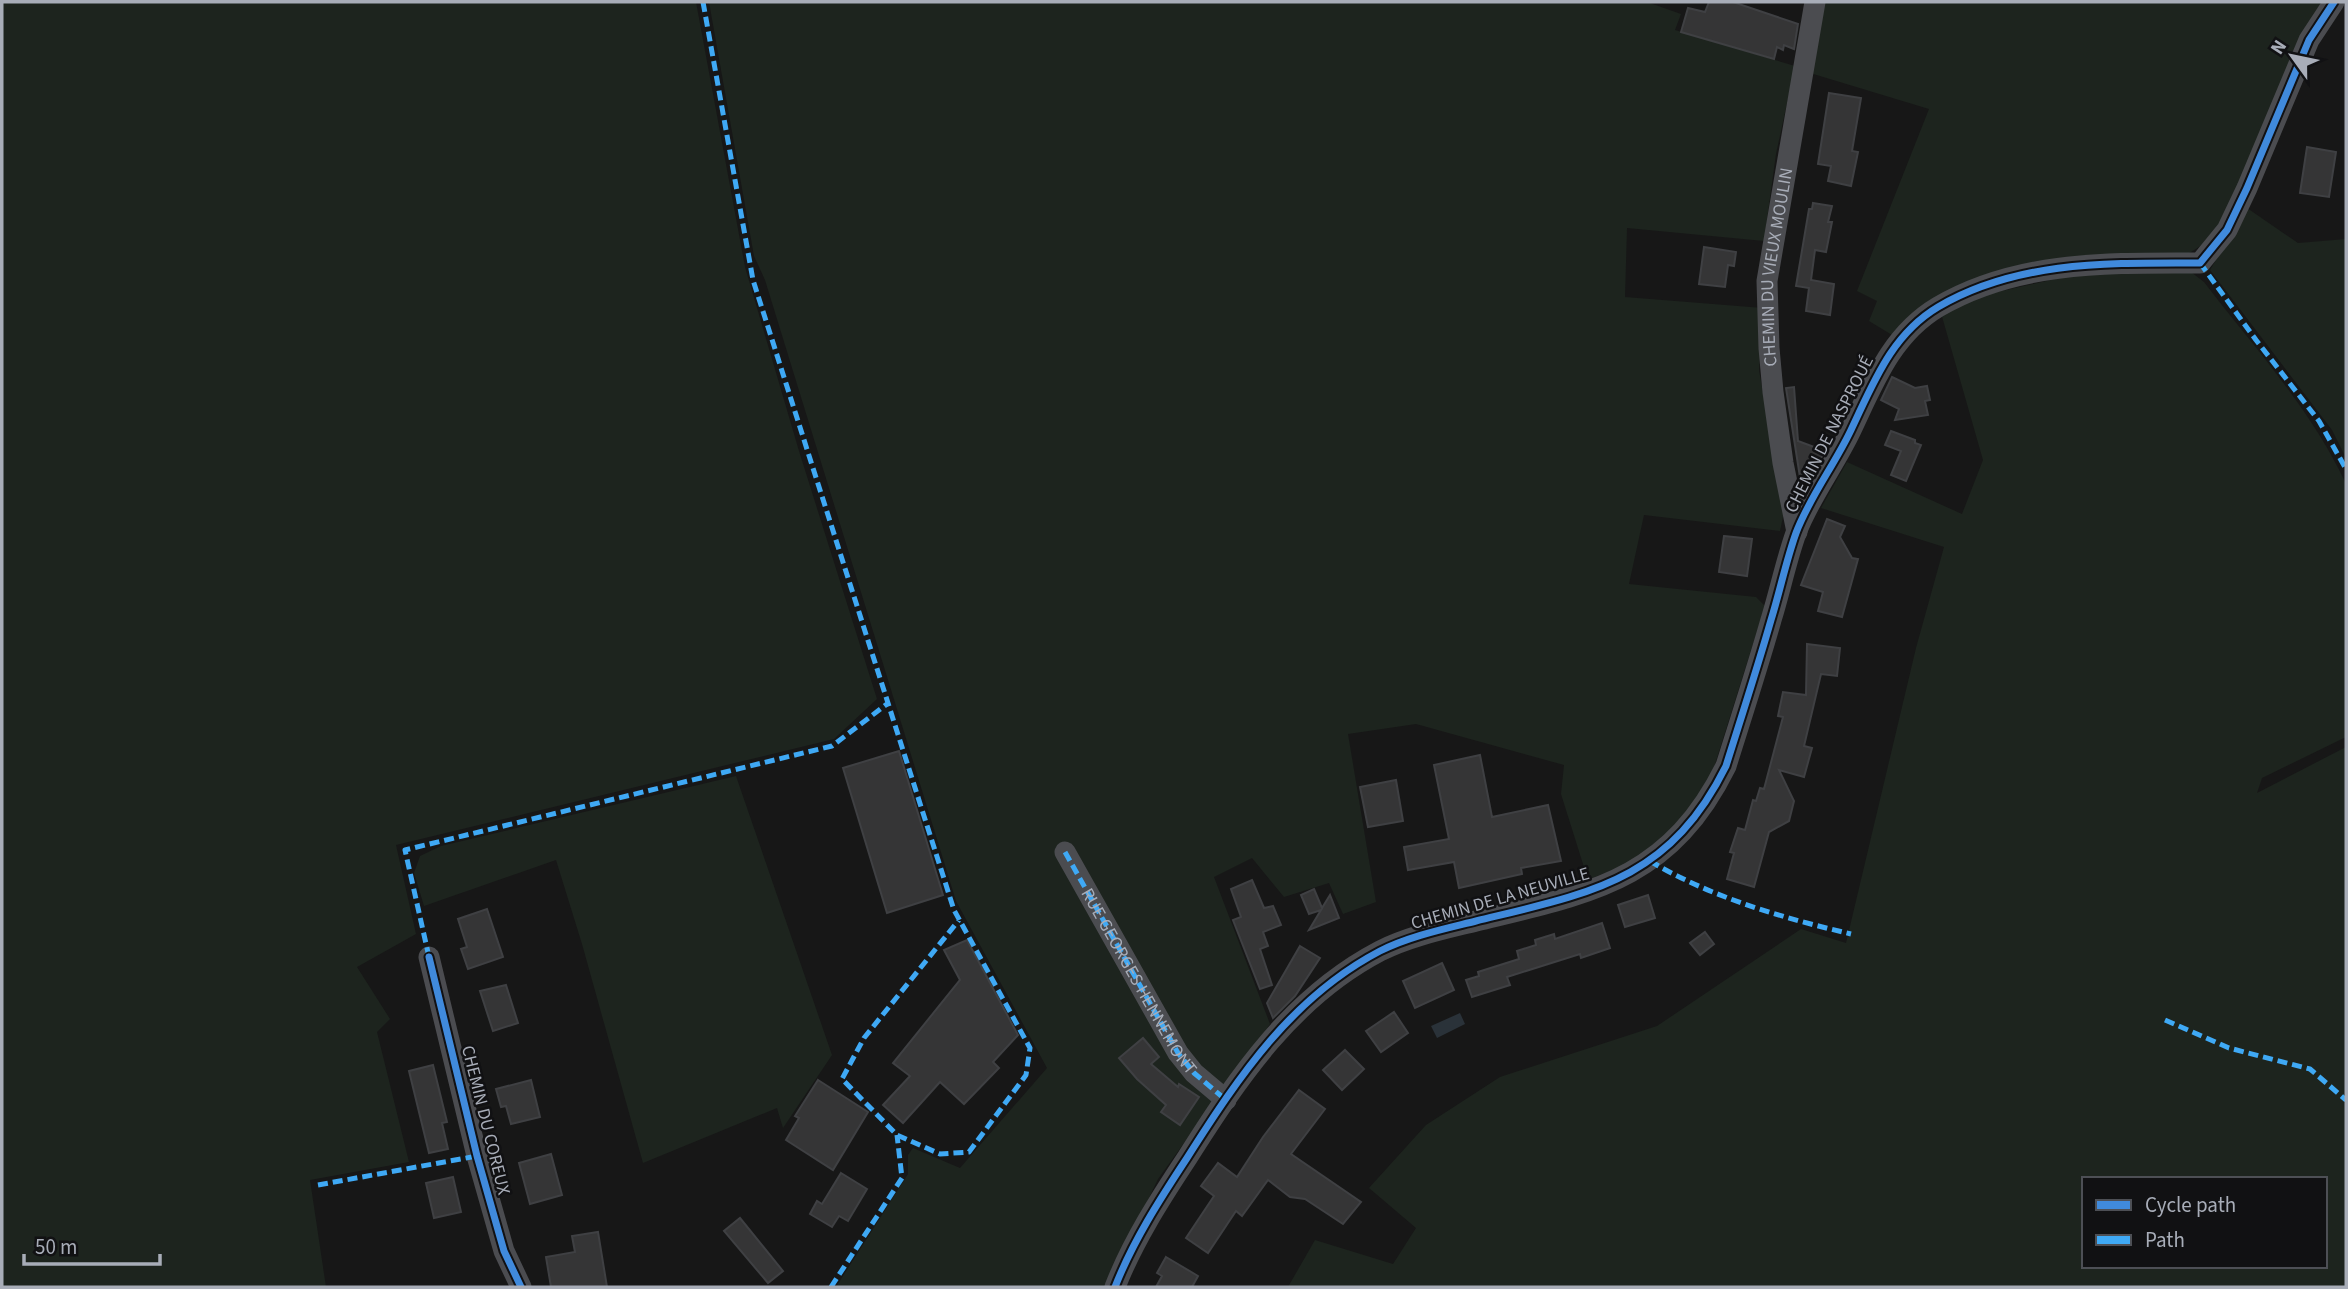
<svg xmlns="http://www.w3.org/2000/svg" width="2348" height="1289" viewBox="0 0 2348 1289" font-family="'Source Sans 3',sans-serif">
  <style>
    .green { fill: #1d241e; fill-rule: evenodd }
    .water { fill: #2a3239 }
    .building { fill: #353536; stroke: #3f4043; stroke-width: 2 }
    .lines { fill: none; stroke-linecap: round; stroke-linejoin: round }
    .minor { stroke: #4b4c50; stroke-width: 21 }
    .quiet { stroke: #3fa9f5; stroke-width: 5; stroke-dasharray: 10 5; stroke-linecap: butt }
    .cycleway-casing { stroke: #111113; stroke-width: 11 }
    .cycleway { stroke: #408adc; stroke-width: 7 }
    .labels { text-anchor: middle; stroke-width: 5; stroke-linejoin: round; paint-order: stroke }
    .street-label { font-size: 18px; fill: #a8adb8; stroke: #111113 }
  </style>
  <rect width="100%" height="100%" fill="#171717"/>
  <g class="green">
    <polygon points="2,2 696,2 745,267 799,451 877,699 834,739 396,845 416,934 357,967 390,1019 377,1032 409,1162 310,1180 326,1287 2,1287"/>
    <polygon points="709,2 1647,2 1681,14 1675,30 1795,66 1776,154 1764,241 1627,228 1625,297 1763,308 1759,370 1784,512 1780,531 1644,515 1629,584 1756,597 1765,606 1710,780 1679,831 1638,859 1588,880 1561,794 1564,765 1416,724 1348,734 1376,902 1343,914 1329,883 1284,897 1252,858 1214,877 1270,1024 1158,1179 1107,1287 836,1287 908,1174 908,1155 913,1148 960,1168 1047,1068 956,901 765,280 754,256"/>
    <polygon points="1825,2 2329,2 2233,207 2210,240 2183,257 2016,269 1897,338 1869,321 1877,301 1857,291 1929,109 1810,73"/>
    <polygon points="2247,208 2298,243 2346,239 2346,458 2332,430 2210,270"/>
    <path d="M2191,272L2204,282C2253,346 2312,410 2346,484V737L2262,778L2257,793L2346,747V1287H1288L1315,1240L1393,1264L1416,1228L1369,1188L1426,1125L1500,1077L1657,1026L1801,929L1846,943L1916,648L1944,547L1821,508L1847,462L1962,514L1983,460L1941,313L1975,297L2078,274ZM2084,1179H2325V1266H2084Z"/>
    <polygon points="736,776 832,1055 783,1128 777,1108 643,1163 582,944 556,860 424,906 414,873 420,856 441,846"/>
  </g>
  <polygon class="water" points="1460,1013 1465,1024 1437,1038 1431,1026"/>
  <g class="building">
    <polygon points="1709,2 1733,2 1798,24 1794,49 1784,45 1783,50 1777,47 1774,59 1681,32 1688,8 1705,12"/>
    <polygon points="1829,93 1861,98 1852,151 1858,152 1851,186 1828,181 1831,166 1818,164"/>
    <polygon points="2307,147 2336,152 2329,197 2300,193"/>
    <polygon points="1813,203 1832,206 1828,222 1832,222 1826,252 1815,250 1811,280 1834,284 1830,315 1806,311 1809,288 1796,286 1809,209 1812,209"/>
    <polygon points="1704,247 1736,252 1734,266 1728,265 1725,287 1699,284"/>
    <polygon points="1892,377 1915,388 1927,386 1930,400 1925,401 1928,415 1895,420 1899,409 1881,400"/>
    <polygon points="1794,387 1798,441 1825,451 1802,490 1786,388"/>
    <polygon points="1891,431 1915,440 1915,443 1921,445 1906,481 1891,475 1901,451 1885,445"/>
    <polygon points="1827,519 1845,526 1840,537 1852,558 1858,559 1842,617 1818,611 1823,592 1801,585"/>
    <polygon points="1724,536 1752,539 1747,576 1719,572"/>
    <polygon points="1807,644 1840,648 1837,676 1821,674 1804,746 1812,748 1804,777 1779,770 1794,801 1789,821 1769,832 1754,887 1727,879 1734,853 1730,852 1738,828 1745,830 1753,800 1756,801 1760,788 1764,789 1783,717 1778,716 1783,692 1806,695"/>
    <polygon points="899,751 943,895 887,913 843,768"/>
    <polygon points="1480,755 1492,817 1548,805 1561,861 1521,868 1522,874 1459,888 1454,862 1408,870 1404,847 1449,839 1434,765"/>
    <polygon points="1396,780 1403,821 1368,827 1360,787"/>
    <polygon points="1252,880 1264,908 1273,906 1281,925 1263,932 1268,946 1260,949 1272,985 1260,989 1233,920 1241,917 1231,889"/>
    <polygon points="1314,889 1322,908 1330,895 1339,918 1309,930 1321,910 1309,914 1301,895"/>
    <polygon points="1648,895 1655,918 1625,927 1618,905"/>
    <polygon points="487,909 503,957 468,969 461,949 467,947 458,919"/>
    <polygon points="1602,923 1610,948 1581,958 1580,954 1507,977 1510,985 1472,997 1466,980 1479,976 1478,972 1519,959 1517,951 1536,945 1535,940 1554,934 1555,939"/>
    <polygon points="1705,932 1714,944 1700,955 1690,943"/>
    <polygon points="967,940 1018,1035 993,1062 999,1068 964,1104 940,1082 903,1123 883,1105 910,1076 893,1063 960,980 944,950"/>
    <polygon points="1300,946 1320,958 1295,996 1273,1018 1267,1003"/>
    <polygon points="1442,963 1454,990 1415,1008 1403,981"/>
    <polygon points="506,985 518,1023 493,1031 480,991"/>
    <polygon points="1394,1012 1408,1033 1381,1052 1366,1031"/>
    <polygon points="1143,1038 1159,1057 1151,1064 1178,1087 1179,1084 1199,1097 1180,1125 1161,1112 1166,1105 1137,1079 1119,1058"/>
    <polygon points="1345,1050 1364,1069 1342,1090 1323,1070"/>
    <polygon points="433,1065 447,1122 442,1123 448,1149 429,1153 409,1071"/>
    <polygon points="531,1080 540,1117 511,1124 506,1106 501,1107 496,1089"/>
    <polygon points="818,1080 868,1112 833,1170 786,1140 799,1118 795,1116"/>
    <polygon points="1299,1090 1325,1109 1291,1154 1361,1202 1343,1224 1305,1199 1290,1197 1268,1180 1242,1216 1236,1211 1208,1253 1186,1238 1214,1196 1201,1186 1218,1163 1237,1177 1263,1137"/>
    <polygon points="551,1154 562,1195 530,1204 519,1163"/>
    <polygon points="841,1173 867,1189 848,1221 839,1216 832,1227 810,1214 817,1201 822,1204"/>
    <polygon points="453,1177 461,1212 434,1218 426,1183"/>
    <polygon points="740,1218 783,1271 768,1283 724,1231"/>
    <polygon points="598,1232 607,1287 551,1287 546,1257 575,1252 572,1236"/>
    <polygon points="1166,1257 1198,1276 1192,1287 1156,1287 1162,1276 1157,1273"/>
  </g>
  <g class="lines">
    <g class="minor">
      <path id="s1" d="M1797,532L1783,463L1773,392L1769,348L1767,281L1815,2"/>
      <path id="s2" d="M1065,852L1178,1053L1194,1073L1226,1100"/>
      <polyline points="429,957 477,1156 504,1251 521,1287"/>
      <path d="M1115,1287C1133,1241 1160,1199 1187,1158C1239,1076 1292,997 1380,951C1410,936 1444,929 1476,921C1591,893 1669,881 1726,766C1741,718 1757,669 1771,620C1780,591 1786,561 1796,533C1809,498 1835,464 1851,430C1873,384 1891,335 1938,307C2018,260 2111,263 2200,263L2227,230L2247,188L2309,40L2334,2"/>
    </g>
    <g class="quiet">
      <polyline points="703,2 753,280 954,910 1030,1048 1026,1075 969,1152 940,1154 897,1135 842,1079 864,1038 959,920"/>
      <polyline points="2200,263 2256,340 2319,421 2346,469"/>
      <polyline points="1065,852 1178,1053 1194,1073 1226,1100"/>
      <path d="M1650,861C1710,897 1783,918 1851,934"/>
      <polyline points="429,957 405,850 832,746 887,704"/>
      <polyline points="2165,1020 2229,1048 2310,1069 2346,1100"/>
      <polyline points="318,1185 477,1156"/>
      <polyline points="831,1287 902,1178 897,1135"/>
    </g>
    <g class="cycleway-casing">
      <g id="cycleway">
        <polyline points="429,957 477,1156 504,1251 521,1287"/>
        <path d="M1115,1287C1133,1241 1160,1199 1187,1158C1239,1076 1292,997 1380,951C1410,936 1444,929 1476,921C1591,893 1669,881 1726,766C1741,718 1757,669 1771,620C1780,591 1786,561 1796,533C1809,498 1835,464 1851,430C1873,384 1891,335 1938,307C2018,260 2111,263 2200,263L2227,230L2247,188L2309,40L2334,2"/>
      </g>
    </g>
    <use href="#cycleway" class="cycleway"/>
  </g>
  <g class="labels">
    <g class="street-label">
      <text dy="6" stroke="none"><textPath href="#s1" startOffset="268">CHEMIN DU VIEUX MOULIN</textPath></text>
      <text transform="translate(1829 434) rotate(-63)" y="6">CHEMIN DE NASPROUÉ</text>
      <text transform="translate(1500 898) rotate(-16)" y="6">CHEMIN DE LA NEUVILLE</text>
      <text dy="6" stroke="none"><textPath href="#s2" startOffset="149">RUE GEORGES HENNEMONT</textPath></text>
      <text transform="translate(486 1120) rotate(76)" y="6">CHEMIN DU COREUX</text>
    </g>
  </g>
  <rect width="2348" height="1289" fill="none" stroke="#a8adb8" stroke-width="7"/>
  <rect x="2082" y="1177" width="245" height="91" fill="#111113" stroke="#4d4f55" stroke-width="2"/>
  <rect x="2096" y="1200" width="35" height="10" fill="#408adc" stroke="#4d4f55" stroke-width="2"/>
  <text x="2145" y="1212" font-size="21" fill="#a8adb8">Cycle path</text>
  <rect x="2096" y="1235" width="35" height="10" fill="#3fa9f5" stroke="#4d4f55" stroke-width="2"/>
  <text x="2145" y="1247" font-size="21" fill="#a8adb8">Path</text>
  <g transform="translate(2292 56) rotate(303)" stroke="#111113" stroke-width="5" paint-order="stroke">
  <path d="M0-5L12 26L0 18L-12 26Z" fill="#a8adb8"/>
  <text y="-10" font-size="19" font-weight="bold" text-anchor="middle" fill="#a8adb8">N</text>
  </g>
  <path d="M24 1254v10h136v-10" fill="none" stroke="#a8adb8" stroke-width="3.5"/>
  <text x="35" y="1254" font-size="21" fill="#a8adb8" stroke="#111113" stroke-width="5" paint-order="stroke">50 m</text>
</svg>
